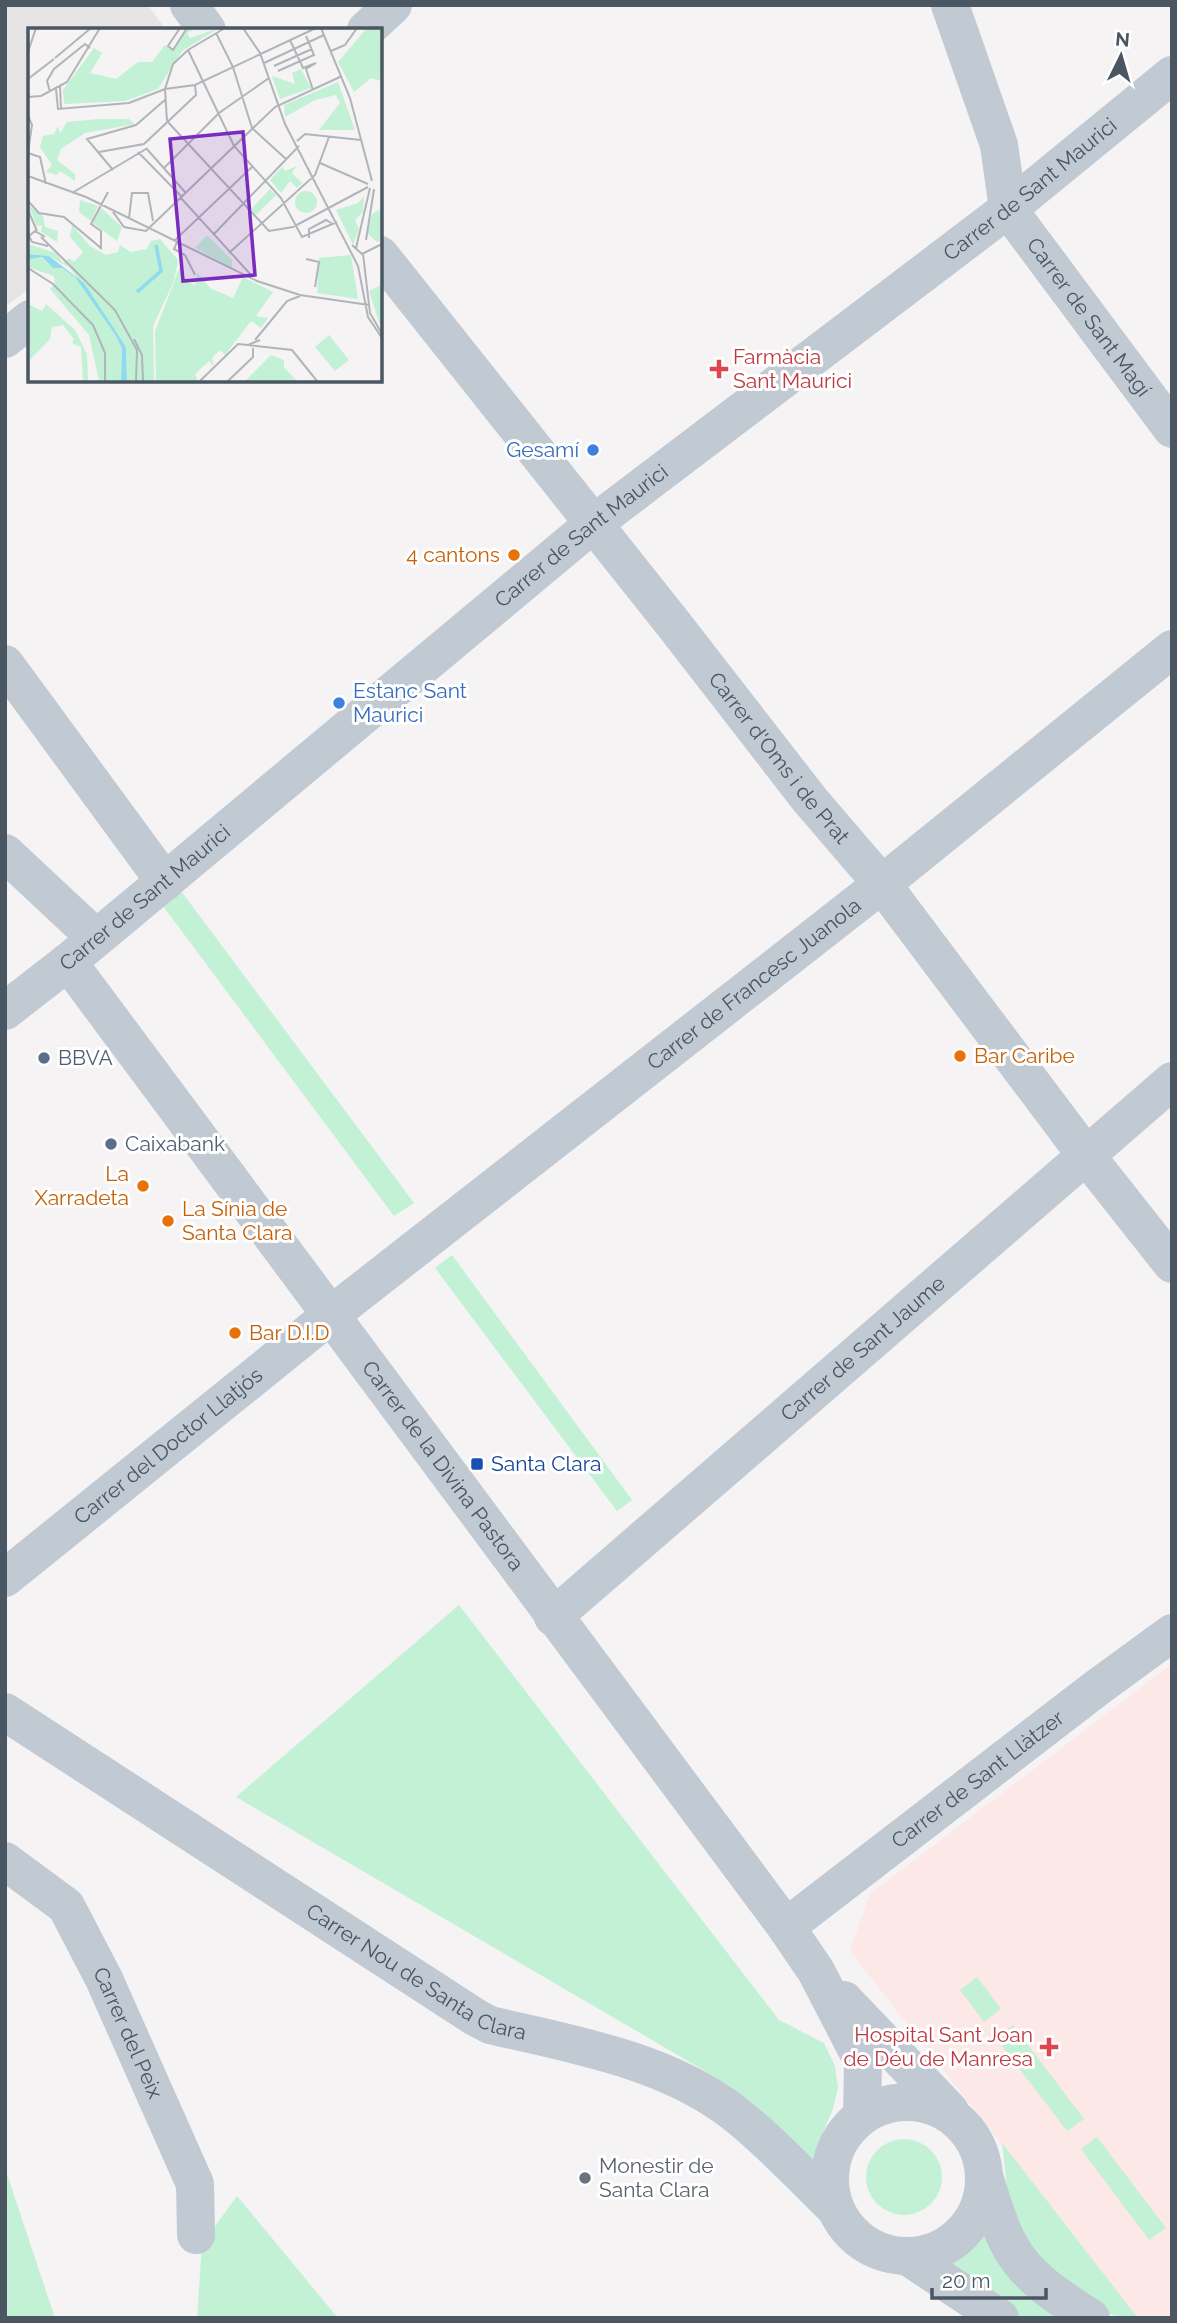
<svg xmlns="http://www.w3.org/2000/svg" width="1177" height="2323" viewBox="0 0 1177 2323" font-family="Raleway,sans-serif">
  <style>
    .education { fill: #e6e4e5 }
    .medical { fill: #fce8e6 }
    .green { fill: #c3f1d5 }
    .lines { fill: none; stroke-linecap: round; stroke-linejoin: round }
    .minor { stroke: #c1cad2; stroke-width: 38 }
    .health-dot { fill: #e0444e; stroke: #fff; stroke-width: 2.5 }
    .shop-dot { fill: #3f7fe0; stroke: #fff; stroke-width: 2.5 }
    .food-dot { fill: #e8710a; stroke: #fff; stroke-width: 2.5 }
    .service-dot { fill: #5c6f8a; stroke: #fff; stroke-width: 2.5 }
    .transit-dot { fill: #1a4fb4; stroke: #fff; stroke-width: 2.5 }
    .worship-dot { fill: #6b7280; stroke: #fff; stroke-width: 2.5 }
    .labels { text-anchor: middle; stroke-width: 6; stroke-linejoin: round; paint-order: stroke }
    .street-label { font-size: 21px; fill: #4a5661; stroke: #fff }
    .health-label { font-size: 21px; fill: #be3a42; stroke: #fff; text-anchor: start }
    .shop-label { font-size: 21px; fill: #366cbe; stroke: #fff; text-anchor: end }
    .food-label { font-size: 21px; fill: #c56008; stroke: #fff; text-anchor: start }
    .service-label { font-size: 21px; fill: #4e5e75; stroke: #fff; text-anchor: start }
    .transit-label { font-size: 21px; fill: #164399; stroke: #fff; text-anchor: start }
    .worship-label { font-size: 21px; fill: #5b616d; stroke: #fff; text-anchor: start }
    .inset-river { fill: none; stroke: #90daee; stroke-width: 3.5 }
    .inset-road { fill: none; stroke: #b1b4b9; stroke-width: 2 }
    .view { fill: #7b2cbf; fill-opacity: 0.15; stroke: #7b2cbf; stroke-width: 3.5 }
    .inset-edge { fill: none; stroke: #4a5661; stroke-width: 3.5 }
  </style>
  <rect width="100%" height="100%" fill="#f5f3f3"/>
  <polygon class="education" points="5,5 148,5 166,30 30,30 30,288 5,307"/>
  <polygon class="medical" points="1172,1664 1172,2318 1138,2318 850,1951 870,1894"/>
  <g class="green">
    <polygon points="178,887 414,1203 394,1216 160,902"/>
    <polygon points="452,1255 632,1500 617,1511 435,1268"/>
    <polygon points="459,1605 779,2020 824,2043 835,2066 838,2087 833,2109 823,2132 816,2168 717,2078 236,1797"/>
    <polygon points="977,1977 1001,2009 984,2022 960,1990"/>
    <polygon points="1013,2025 1084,2119 1067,2131 996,2038"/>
    <polygon points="1097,2137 1166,2228 1149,2240 1081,2149"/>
    <circle cx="904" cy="2177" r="38"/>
    <polygon points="1002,2143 1138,2318 1122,2318 1110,2314 1064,2288 1035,2251 1015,2220 1007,2187"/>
    <polygon points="5,2168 55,2318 5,2318"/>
    <polygon points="237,2196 338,2318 197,2318 202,2244"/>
    <polygon points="981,2230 1017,2285 1060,2318 1016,2318 944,2262 965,2248"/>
  </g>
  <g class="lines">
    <g class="minor">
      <polyline points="189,5 207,30"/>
      <path id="s1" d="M950,5L999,145L1008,209L1172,429"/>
      <polyline points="366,30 393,5"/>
      <path id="s2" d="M380,255L675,626L810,800L882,884L1085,1154L1172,1264"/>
      <polyline points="5,339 30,319"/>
      <polyline points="5,664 165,882"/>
      <polyline points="5,853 96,938"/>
      <path id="s3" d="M68,962L786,1927L816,1971L863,2062L862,2115"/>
      <path id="s4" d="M5,1011L68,962L593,524L1008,209L1172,75"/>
      <path id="s5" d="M5,1578L332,1314L882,884L1172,649"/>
      <path id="s6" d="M553,1617L1172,1081"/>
      <path id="s7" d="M5,1712L475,2017L490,2025C571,2044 666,2060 734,2113C770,2141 802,2176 835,2208"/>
      <path id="s8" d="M5,1861L66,1906L104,1979L195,2184L196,2235"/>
      <path id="s9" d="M786,1927L1098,1687L1172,1633"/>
      <polyline points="844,2000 950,2111"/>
      <circle cx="907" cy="2179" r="77"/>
      <path d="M985,2179C992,2201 998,2225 1010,2246C1027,2278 1060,2298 1091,2318"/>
      <polyline points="907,2256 1000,2318"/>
    </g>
  </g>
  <g class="health-dot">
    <path d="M715.5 358.5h7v7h7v7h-7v7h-7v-7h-7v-7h7z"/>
    <path d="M1045.5 2036.5h7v7h7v7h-7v7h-7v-7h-7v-7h7z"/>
  </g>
  <g class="shop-dot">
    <circle cx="593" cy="450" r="7"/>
    <circle cx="339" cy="703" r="7"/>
  </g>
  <g class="food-dot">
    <circle cx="514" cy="555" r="7"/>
    <circle cx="960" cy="1056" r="7"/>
    <circle cx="143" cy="1186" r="7"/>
    <circle cx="168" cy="1221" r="7"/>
    <circle cx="235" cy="1333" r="7"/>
  </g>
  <g class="service-dot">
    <circle cx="44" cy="1058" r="7"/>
    <circle cx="111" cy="1144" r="7"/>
  </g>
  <rect class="transit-dot" x="470" y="1457" width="14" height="14" rx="3.5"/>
  <circle class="worship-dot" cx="585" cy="2178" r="7"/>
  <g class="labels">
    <g class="street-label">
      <text dy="7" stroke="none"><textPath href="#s4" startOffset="1314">Carrer de Sant Maurici</textPath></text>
      <text dy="7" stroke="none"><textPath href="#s1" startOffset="348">Carrer de Sant Magí</textPath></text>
      <text dy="7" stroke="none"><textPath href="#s4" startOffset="747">Carrer de Sant Maurici</textPath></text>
      <text dy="7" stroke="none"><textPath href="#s2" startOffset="642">Carrer d'Oms i de Prat</textPath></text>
      <text dy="7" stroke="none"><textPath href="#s4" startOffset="180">Carrer de Sant Maurici</textPath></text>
      <text dy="7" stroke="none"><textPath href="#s5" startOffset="956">Carrer de Francesc Juanola</textPath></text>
      <text dy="7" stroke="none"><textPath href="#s6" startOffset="410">Carrer de Sant Jaume</textPath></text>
      <text dy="7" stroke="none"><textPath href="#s5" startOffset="210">Carrer del Doctor Llatjós</textPath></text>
      <text dy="7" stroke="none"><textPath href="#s3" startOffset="628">Carrer de la Divina Pastora</textPath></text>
      <text dy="7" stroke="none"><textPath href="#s9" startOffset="242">Carrer de Sant Llàtzer</textPath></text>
      <text dy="7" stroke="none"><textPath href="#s7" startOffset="488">Carrer Nou de Santa Clara</textPath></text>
      <text dy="7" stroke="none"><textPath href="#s8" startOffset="217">Carrer del Peix</textPath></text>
    </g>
    <g class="health-label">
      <text x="733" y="364">Farmàcia<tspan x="733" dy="24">Sant Maurici</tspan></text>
      <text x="1033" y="2042" text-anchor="end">Hospital Sant Joan<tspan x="1033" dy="24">de Déu de Manresa</tspan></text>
    </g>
    <g class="shop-label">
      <text x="579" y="457">Gesamí</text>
      <text x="353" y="698" text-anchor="start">Estanc Sant<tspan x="353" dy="24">Maurici</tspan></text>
    </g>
    <g class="food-label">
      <text x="500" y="562" text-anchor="end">4 cantons</text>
      <text x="974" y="1063">Bar Caribe</text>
      <text x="129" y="1181" text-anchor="end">La<tspan x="129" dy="24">Xarradeta</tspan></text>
      <text x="182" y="1216">La Sínia de<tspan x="182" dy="24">Santa Clara</tspan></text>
      <text x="249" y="1340">Bar D.I.D</text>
    </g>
    <g class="service-label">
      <text x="58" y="1065">BBVA</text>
      <text x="125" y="1151">Caixabank</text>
    </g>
    <g class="transit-label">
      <text x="491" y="1471">Santa Clara</text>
    </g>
    <g class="worship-label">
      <text x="599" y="2173">Monestir de<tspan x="599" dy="24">Santa Clara</tspan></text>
    </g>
  </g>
  <g transform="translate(28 28)">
    <rect width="354" height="354" fill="#f5f3f3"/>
    <path d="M160,0H168L159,5L162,10L191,0L154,23L130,61L97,73L36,76L35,62L66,20L79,28L74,25L62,45L88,51L110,34H124L137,17L145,23ZM339,0H353V53L343,50L326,64L310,34ZM273,41L283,60L252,71L244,48L267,56L264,45ZM310,54L327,102H291L312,75L308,67L287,72L257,89L256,77ZM71,91H101L107,96L57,105L33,121L29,132L47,146V153L32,143L29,147L18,144L24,137L12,119L15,108L26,106L30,98L32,105L39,94ZM269,138L264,145L274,155L269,160L262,153L253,165L242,152L254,139L257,143ZM242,161L248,167L228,187L223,181ZM267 174a11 11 0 1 1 22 0a11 11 0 1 1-22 0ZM336,168L335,184L327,192L331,201L325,217L308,182L330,175ZM52,172L70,178L63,193L51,184ZM0,177L15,188L17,199L30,203L29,214L13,204L14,197L9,198ZM72,179L94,199L89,213L65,195ZM353,181V213L349,214L339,205L344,186ZM44,197L62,218L78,227L90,224L92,217L103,224L119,221L123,213L132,211L150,232L146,253L125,298L126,353H99L98,319L42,240L21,228L0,226V216L28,225L35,235L41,230L46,234L55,224L42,209ZM179,207L204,232V240L167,220ZM323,227L330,271L289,265L291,230ZM13,229L25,240H34L47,249L88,308L94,321L93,353H71L61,307L22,261L27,256L26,248L0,239V230ZM152,239L159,254L167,257L169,244L182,260L205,270L215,249L245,264L228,288L240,290L233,300L223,293L197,327L192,322L184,330L186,338L181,333L167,346L170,353H128L127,303ZM353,257L354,296L352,297L341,263ZM0,276L14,283L18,276L47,302L59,326L60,353H55L53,319L44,315L46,311L35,297L24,299L22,311L0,334ZM301,307L321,332L307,343L287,319ZM243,327L256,332V339L269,353H217Z" fill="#c3f1d5"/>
    <path d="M0,226L21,228L56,255L98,319L99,353H93L94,321L88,308L47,249L34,240H25L14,229L1,231Z" fill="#90daee"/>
    <path class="inset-river" d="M109,264L133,243L128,217"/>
    <path class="inset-road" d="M152,0L140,18L145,22L159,0M215,0L232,25L257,96L330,238M293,0L322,70L344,153M188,5L205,39L224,100L258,131M262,12L275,40L288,35L278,41L285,62M160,22L206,118L253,170L274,209L309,194M303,23L317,17L329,0M0,24L8,0M27,30L63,0M236,35L296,7M246,38L284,21M250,43L286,27L278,8M0,51L26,31M32,58L33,81M28,61L30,81L101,75L137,61L167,57L288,0M22,64L19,53L26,41L57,16L62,20M0,69L13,68L39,54L72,0M0,88L4,97L0,124M139,93L241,203L265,199L340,159M139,93L137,61L145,36L160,22L197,0M269,113L277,106L333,112M118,120L157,164M71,124L116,116L168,67L167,57M110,124L153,168M0,125L12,129L18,156M292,135L340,156M136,140L191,85L241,50M85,142L59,111L108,97L138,71M0,148L58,169L229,253L272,267L341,277M44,165L118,121M152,169L224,248M0,173L11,185L36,189L73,220V203L63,196L80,164M0,182L9,203M85,184L96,199L118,203L121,200M101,190L104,165H120L125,193M121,200L247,79L314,48M185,207L271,118M13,209L87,282L109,322L108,353M17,209L7,203L1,208L4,214L20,218M281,210V201L298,192L305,196M338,212L346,161M146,213L224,139M149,214L146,221L157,227L167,247M324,217L334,226L354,216M328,220L342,160M201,225L287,147L301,109M335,226L342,285L354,306M278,231L291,234L287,259M330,238L340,289L354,310M0,240L25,256L65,297L77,325V353M106,311L114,327L115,353M227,312L259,273L272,268M232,312L220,317L264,322L289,353M172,353L210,316L220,317M200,353L225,329V320"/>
    <path class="view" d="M215,104L227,247L155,253L142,111Z"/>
    <rect width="354" height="354" class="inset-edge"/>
  </g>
  <rect width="1177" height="2323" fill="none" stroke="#4a5661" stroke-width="14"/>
  <g transform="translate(1121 56) rotate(5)" stroke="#ffffff" stroke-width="5" paint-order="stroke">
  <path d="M0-5L12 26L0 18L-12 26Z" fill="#4a5661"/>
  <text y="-10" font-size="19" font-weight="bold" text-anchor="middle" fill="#4a5661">N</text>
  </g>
  <path d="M932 2288v10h114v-10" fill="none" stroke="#4a5661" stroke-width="3.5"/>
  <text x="942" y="2288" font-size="21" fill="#4a5661" stroke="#ffffff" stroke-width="5" paint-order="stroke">20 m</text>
</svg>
